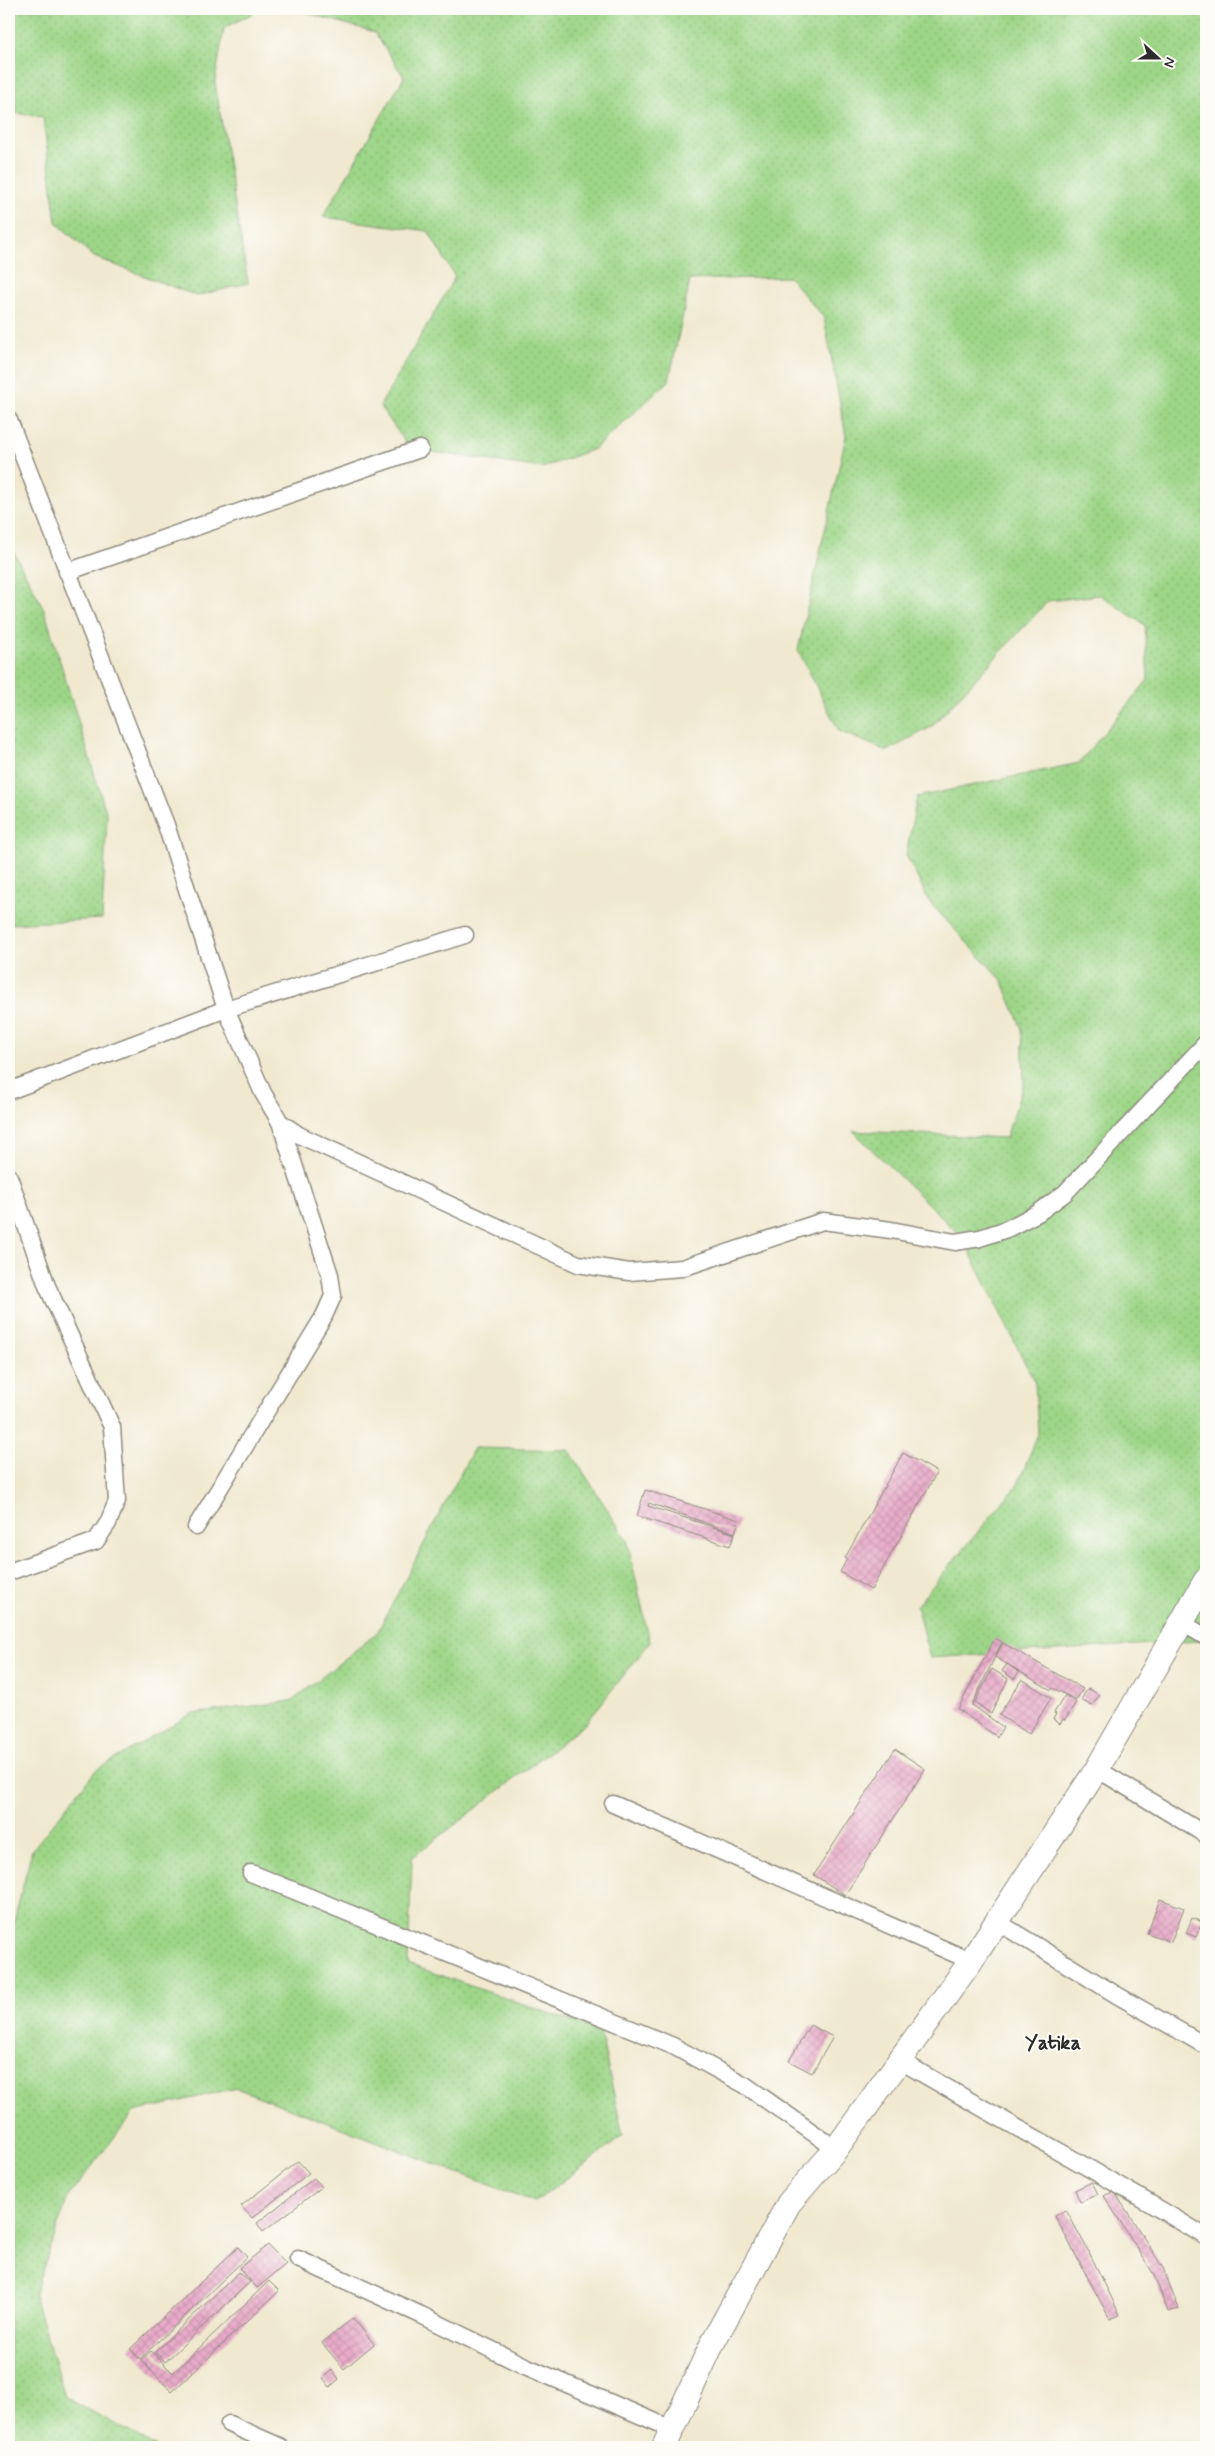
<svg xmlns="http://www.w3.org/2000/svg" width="1215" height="2456" viewBox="0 0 1215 2456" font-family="Mynerve,sans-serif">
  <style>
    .grass { fill: url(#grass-dots); stroke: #64805a }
    .building { fill: url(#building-cross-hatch) }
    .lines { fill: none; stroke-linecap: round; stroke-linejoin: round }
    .street-casing { stroke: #8e8a7e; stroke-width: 19 }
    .secondary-casing { stroke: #8e8a7e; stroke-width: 26 }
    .street { stroke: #fff; stroke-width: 16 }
    .secondary { stroke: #fff; stroke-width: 24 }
    .labels { text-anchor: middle; stroke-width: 4; stroke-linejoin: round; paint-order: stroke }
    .quarter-label { font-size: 20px; font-weight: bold; fill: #2b2b2b; stroke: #fdfcf7 }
  </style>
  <defs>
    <pattern id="grass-dots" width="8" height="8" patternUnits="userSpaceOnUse" patternTransform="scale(1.25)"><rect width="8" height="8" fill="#9dd688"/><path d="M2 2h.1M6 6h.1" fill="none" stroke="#87b876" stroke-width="1.8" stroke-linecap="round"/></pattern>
    <pattern id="building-cross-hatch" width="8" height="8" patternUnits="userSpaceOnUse" patternTransform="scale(1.25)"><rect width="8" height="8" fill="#e8acc9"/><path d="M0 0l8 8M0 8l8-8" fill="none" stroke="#c794ad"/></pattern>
  </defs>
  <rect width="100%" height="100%" fill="#fdfcf7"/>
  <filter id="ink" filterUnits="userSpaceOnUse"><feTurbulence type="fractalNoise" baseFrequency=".02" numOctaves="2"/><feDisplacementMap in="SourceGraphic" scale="10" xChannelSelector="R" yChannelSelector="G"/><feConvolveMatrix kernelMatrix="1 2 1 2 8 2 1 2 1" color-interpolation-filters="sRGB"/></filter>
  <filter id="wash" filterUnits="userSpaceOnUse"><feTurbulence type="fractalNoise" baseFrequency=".0096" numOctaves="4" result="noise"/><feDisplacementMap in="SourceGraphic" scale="20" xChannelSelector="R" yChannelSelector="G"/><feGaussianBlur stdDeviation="1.12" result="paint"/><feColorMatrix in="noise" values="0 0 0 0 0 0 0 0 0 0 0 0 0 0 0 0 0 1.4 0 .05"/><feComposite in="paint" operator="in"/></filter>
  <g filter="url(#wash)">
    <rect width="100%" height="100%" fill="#f0e9d0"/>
    <g class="grass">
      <polygon points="9,9 261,9 224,28 215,82 248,283 197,296 94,257 56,222 43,117 9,112"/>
      <polygon points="293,9 1206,9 1206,1632 1200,1641 930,1658 916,1606 1018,1484 1038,1434 1035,1383 963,1238 853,1131 1006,1138 1024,1082 1022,1029 1002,980 930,903 906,855 917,797 1079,763 1148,680 1145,625 1100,595 1048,601 931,727 887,751 839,731 798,650 846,436 824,318 789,277 690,280 669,381 594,449 542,468 410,449 380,406 455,277 428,231 323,217 404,77 374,32"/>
      <polygon points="9,543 44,609 107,815 102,919 9,924"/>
      <polygon points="474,1448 569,1450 627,1540 650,1642 585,1724 412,1858 408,1964 600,2031 623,2136 535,2202 236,2088 134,2112 68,2197 34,2296 65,2397 157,2447 9,2447 9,1941 32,1850 96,1770 191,1714 292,1701 377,1633"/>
    </g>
    <g id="blocks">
      <g class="building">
        <polygon points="903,1453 937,1472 871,1590 840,1572 847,1559 845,1558"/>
        <polygon points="645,1490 739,1520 735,1533 649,1503 648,1506 735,1534 730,1546 637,1516"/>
        <polygon points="995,1638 1002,1642 972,1705 1003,1727 997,1737 958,1709"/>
        <polygon points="1003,1643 1083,1689 1076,1700 1053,1688 1051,1690 995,1657"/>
        <polygon points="1007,1664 1019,1672 1014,1679 1002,1671"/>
        <polygon points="992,1669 1008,1679 991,1714 975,1702"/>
        <polygon points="1022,1679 1051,1698 1029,1734 999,1715"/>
        <polygon points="1088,1688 1099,1695 1092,1706 1081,1700"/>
        <polygon points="1065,1695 1076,1702 1065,1720 1063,1719 1060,1724 1053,1719 1056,1714 1054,1713"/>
        <polygon points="895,1749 925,1769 845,1895 814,1875"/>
        <polygon points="1160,1899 1184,1908 1171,1942 1147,1933"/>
        <polygon points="1192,1918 1202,1922 1196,1937 1186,1933"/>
        <polygon points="810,2025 833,2037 812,2073 789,2061"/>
        <polygon points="298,2161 309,2173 252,2218 241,2206"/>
        <polygon points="314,2178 322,2187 263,2232 257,2223"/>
        <polygon points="1092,2182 1098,2194 1080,2202 1075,2190"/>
        <polygon points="1114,2191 1163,2268 1179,2309 1168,2312 1153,2273 1104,2196"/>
        <polygon points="1066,2210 1089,2252 1120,2315 1110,2319 1059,2224 1055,2216"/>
        <polygon points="268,2245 286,2264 257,2288 239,2268"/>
        <polygon points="238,2247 247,2257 140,2359 130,2349"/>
        <polygon points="239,2272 250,2282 165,2362 155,2352"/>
        <polygon points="269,2281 279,2291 172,2392 141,2360 151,2351 173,2373"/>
        <polygon points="353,2318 374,2344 344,2369 322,2343"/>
        <polygon points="332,2370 339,2379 330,2387 323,2378"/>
      </g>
    </g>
  </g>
  <g filter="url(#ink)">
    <use href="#blocks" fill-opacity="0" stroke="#8e8a7e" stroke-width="1"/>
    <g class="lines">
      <g class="street-casing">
        <g id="street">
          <polyline points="9,420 166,825 226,1009 263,1093 280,1122 299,1135 578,1264 629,1272 682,1268 823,1221 891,1230 955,1242 980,1238 1007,1229 1038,1213 1065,1193 1206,1043"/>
          <polyline points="67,572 420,449"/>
          <polyline points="9,1091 226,1009 465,935"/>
          <polyline points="9,1177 47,1286 112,1427 117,1501 108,1523 96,1541 9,1572"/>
          <polyline points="196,1527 324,1316 333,1296 330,1275 280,1122"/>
          <polyline points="1181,1622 1206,1637"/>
          <polyline points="1097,1769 1206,1835"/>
          <polyline points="613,1804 971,1961"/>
          <polyline points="251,1873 673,2046 745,2085 836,2149"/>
          <polyline points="996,1921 1115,1994 1206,2046"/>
          <path d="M901,2061C1002,2121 1106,2175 1206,2237"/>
          <polyline points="298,2259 421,2315 525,2366 672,2429"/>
          <polyline points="229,2424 281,2447"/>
        </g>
      </g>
      <g class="secondary-casing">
        <polyline id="secondary" points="664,2447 713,2342 789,2203 836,2149 971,1961 1097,1769 1206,1580"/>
      </g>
      <use href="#street" class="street"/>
      <use href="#secondary" class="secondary"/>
    </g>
  </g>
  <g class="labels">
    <g class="quarter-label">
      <text x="1053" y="2049">Yatika</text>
    </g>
  </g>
  <rect width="1215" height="2456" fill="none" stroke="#fdfcf7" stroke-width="30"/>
  <g transform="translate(1158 58) rotate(111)" stroke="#fdfcf7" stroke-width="4" paint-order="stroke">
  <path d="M0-4L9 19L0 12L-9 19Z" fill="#2b2b2b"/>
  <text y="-8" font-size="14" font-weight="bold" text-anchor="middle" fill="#2b2b2b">N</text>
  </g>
</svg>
